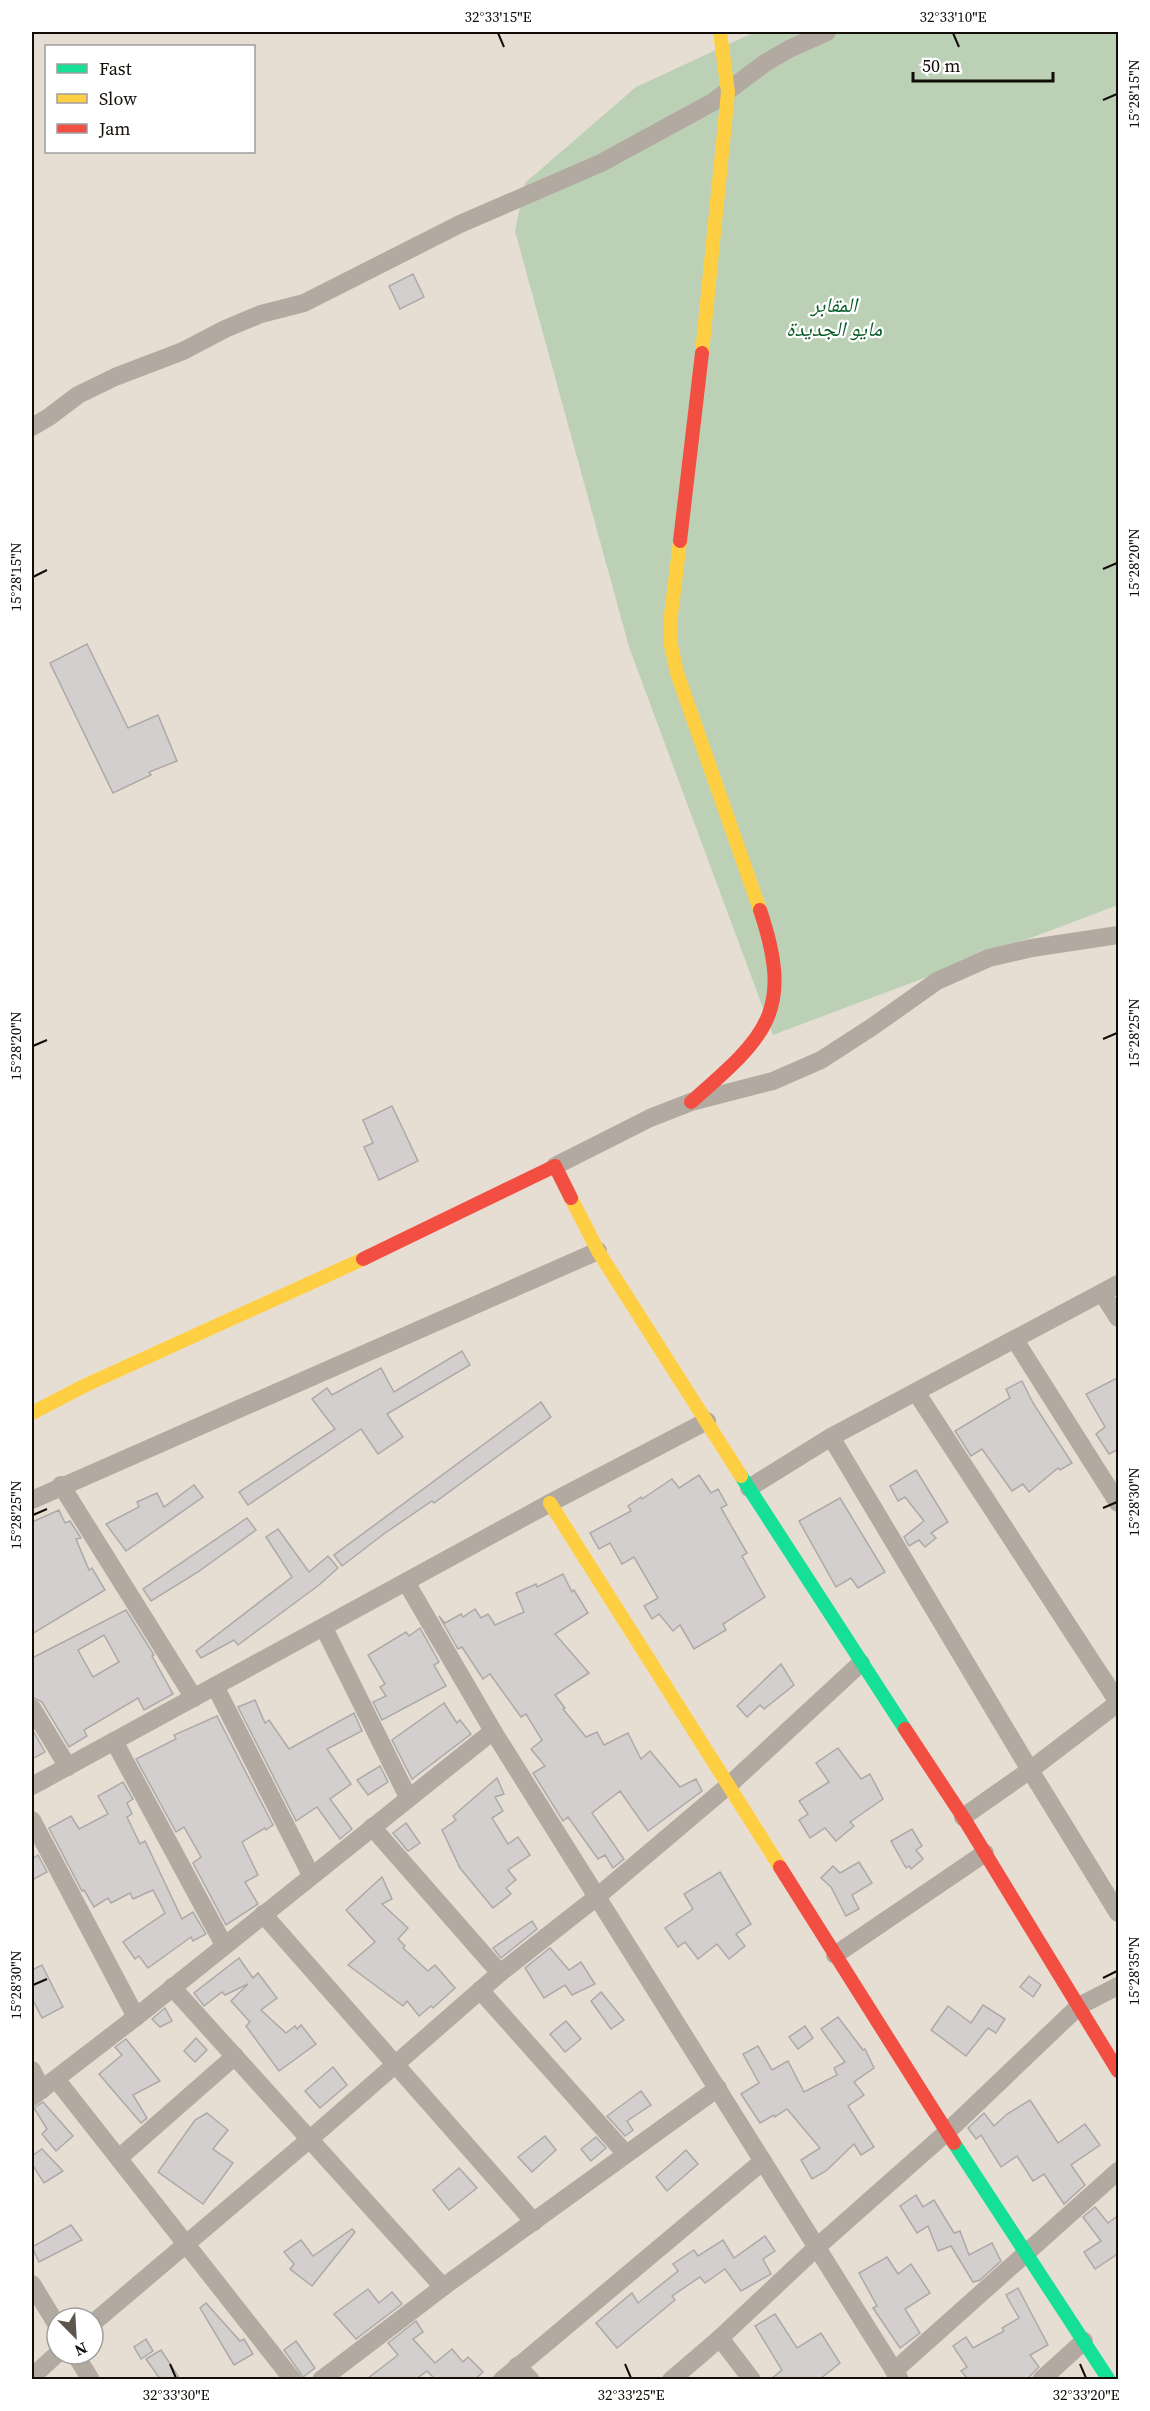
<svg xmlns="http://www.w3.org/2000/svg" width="1150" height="2411" viewBox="0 0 1150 2411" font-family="'Source Serif 4','Noto Naskh Arabic',serif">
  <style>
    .green { fill: #bcd0b6 }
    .building { fill: #d3cfcf; stroke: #ada9a8; stroke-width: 1.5; fill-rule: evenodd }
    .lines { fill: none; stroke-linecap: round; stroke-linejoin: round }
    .street { stroke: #b2a9a0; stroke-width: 18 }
    .fast { stroke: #16e098; stroke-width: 14 }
    .slow { stroke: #ffcf43; stroke-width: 14 }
    .jam { stroke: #f24e42; stroke-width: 14 }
    .ticks { fill: none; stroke: #120d07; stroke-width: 2 }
    .labels { text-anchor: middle; stroke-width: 4.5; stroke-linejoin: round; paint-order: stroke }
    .park-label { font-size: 21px; font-style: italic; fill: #085a24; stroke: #fff }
    .neatline { fill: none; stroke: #120d07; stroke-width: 2 }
    .ticks-label { font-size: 15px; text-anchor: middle; fill: #120d07 }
  </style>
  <rect width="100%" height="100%" fill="#e7ded3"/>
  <polygon class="green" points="755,32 1118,32 1118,905 773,1035 629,647 515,231 525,183 636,87"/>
  <g class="building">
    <polygon points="413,274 424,297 400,309 389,286"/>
    <polygon points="87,644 128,728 158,715 177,761 149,772 151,775 113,793 50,663"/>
    <polygon points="392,1106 418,1161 379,1180 364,1147 373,1143 363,1120"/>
    <polygon points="462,1351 470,1365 387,1414 403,1437 378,1454 361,1429 248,1505 239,1492 335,1429 312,1399 327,1388 332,1395 381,1368 394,1392"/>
    <polygon points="1119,1377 1119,1449 1109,1454 1096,1434 1105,1427 1086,1394"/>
    <polygon points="1022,1381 1033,1403 1072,1463 1060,1470 1058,1468 1029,1492 1023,1484 1012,1491 982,1449 971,1456 955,1431 1010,1398 1006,1389"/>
    <polygon points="541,1402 551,1417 434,1503 432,1501 385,1533 342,1566 334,1555"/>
    <polygon points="916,1470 948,1522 931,1533 936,1538 925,1547 919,1540 909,1546 904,1537 924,1521 905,1497 898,1501 890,1486"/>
    <polygon points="699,1475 711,1493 718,1489 727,1505 721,1508 747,1553 742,1556 765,1597 723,1624 726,1630 694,1649 680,1625 673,1631 659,1614 652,1619 644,1606 658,1598 634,1557 622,1564 610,1543 599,1549 590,1533 631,1511 628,1506 641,1497 642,1499 672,1479 679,1488"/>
    <polygon points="194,1485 203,1497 126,1551 106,1524 139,1507 137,1502 157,1493 164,1507"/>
    <polygon points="840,1498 885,1572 858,1588 851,1578 836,1587 799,1521"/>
    <polygon points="59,1510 65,1523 70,1521 81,1538 76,1539 89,1570 92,1568 105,1590 32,1634 32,1522"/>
    <polygon points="247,1518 256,1530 198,1572 151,1601 143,1589"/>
    <polygon points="278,1529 309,1572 328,1556 338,1568 319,1585 238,1645 234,1640 201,1658 196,1651 292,1577 266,1537"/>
    <polygon points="563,1574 572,1592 574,1590 588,1613 555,1634 589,1673 555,1695 565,1708 563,1709 586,1737 597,1732 604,1745 628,1733 641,1759 650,1751 680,1787 696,1779 702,1791 648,1831 620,1791 592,1813 624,1859 613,1868 605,1855 598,1859 568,1817 563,1821 533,1773 545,1766 531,1749 542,1740 526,1714 521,1717 490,1674 483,1679 462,1647 458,1649 439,1616 445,1623 461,1614 463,1617 475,1609 481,1618 488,1614 495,1625 524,1612 516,1593 536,1584 537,1587"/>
    <path d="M126,1610L154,1655L152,1656L173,1694L144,1710L138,1698L84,1730L87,1736L69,1747L42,1702L32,1697V1658ZM104,1635L119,1662L93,1677L78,1650Z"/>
    <polygon points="420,1628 439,1662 434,1665 446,1686 382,1720 373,1702 386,1696 380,1687 385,1684 368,1655 406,1632 409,1636"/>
    <polygon points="781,1664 794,1685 764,1709 760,1705 747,1717 737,1706"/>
    <polygon points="255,1700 265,1723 269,1720 289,1749 354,1713 362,1731 327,1749 351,1784 330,1799 352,1829 340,1839 317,1807 296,1821 238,1707"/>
    <polygon points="444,1703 457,1723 460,1720 471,1734 412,1779 392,1740"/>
    <polygon points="217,1716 273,1825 266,1830 265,1828 242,1842 258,1875 245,1882 258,1904 226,1925 193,1863 201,1857 184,1827 176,1832 136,1759 176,1739 174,1735"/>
    <polygon points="32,1729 45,1752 32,1759"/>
    <polygon points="838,1748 861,1779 870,1774 883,1799 850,1822 854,1826 836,1841 825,1828 810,1838 799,1820 808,1814 799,1801 829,1782 816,1763"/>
    <polygon points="380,1766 388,1782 368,1795 357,1780"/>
    <polygon points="497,1778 504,1794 495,1797 503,1811 492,1818 508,1844 518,1837 530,1855 508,1870 516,1880 506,1888 511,1894 493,1908 460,1868 442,1830 456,1820 453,1816"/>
    <polygon points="123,1782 133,1799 127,1803 132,1814 127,1817 140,1844 145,1841 182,1919 193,1912 206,1934 193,1941 191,1937 148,1968 139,1956 135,1959 123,1942 165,1913 153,1890 133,1899 130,1893 111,1903 108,1898 94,1907 84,1890 82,1891 49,1828 71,1816 79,1829 108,1814 98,1796"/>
    <polygon points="406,1823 420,1843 408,1851 393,1833"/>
    <polygon points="912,1829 922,1846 916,1850 923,1859 911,1869 909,1866 906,1868 891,1841"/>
    <polygon points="38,1855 47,1872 32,1880 32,1859"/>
    <polygon points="859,1862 872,1883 852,1895 859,1909 846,1916 831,1887 821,1878 833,1866 840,1873"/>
    <polygon points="720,1872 751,1924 736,1934 745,1946 729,1959 717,1944 698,1959 685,1942 678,1947 665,1928 693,1909 684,1894"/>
    <polygon points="382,1877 392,1899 382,1904 408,1928 398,1939 405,1946 403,1948 428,1971 435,1965 455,1988 433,2008 431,2006 419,2016 407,2001 403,2006 348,1965 375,1942 346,1910"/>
    <polygon points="532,1921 537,1929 501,1958 493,1948"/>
    <polygon points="550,1948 569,1970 581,1962 595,1984 572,1995 565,1985 544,1998 525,1968"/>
    <polygon points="239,1958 253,1978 258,1973 277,1998 261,2010 286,2033 295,2026 297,2029 301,2025 316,2044 279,2071 246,2026 250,2022 231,2001 248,1984 225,1995 222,1992 204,2006 194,1993"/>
    <polygon points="42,1965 63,2007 42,2018 32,1998 32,1970"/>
    <polygon points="1029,1976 1041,1985 1033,1997 1020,1987"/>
    <polygon points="601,1992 624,2020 611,2029 591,2001"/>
    <polygon points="983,2005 1005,2019 996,2033 988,2028 966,2056 931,2030 948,2006 971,2023"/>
    <polygon points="165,2008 172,2021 160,2027 152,2019"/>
    <polygon points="838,2017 863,2050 865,2049 874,2068 854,2082 864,2095 848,2106 874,2147 861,2155 854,2144 826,2171 812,2179 801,2160 820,2148 787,2109 775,2117 774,2115 760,2123 741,2094 759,2083 743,2054 758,2046 772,2070 788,2061 804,2092 837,2075 834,2068 845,2062 821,2029"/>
    <polygon points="566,2021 581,2039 565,2052 550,2034"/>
    <polygon points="805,2026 813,2038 798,2049 789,2037"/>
    <polygon points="196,2038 207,2050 195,2062 184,2051"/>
    <polygon points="126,2039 160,2081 133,2095 147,2118 141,2123 99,2074 122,2055 115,2047"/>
    <polygon points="333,2067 347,2085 320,2108 305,2091"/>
    <polygon points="641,2091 651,2105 627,2121 633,2130 625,2136 607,2116"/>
    <polygon points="1030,2100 1058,2143 1085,2124 1100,2145 1071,2165 1085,2185 1064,2204 1044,2174 1033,2181 1017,2156 1001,2167 981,2135 976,2139 968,2128 984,2113 994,2126 1007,2114"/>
    <polygon points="43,2102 73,2136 56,2151 42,2134 47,2129 34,2108"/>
    <polygon points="207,2113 228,2130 213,2149 233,2163 203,2204 158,2172 195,2120"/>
    <polygon points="545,2136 556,2150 532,2172 518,2157"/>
    <polygon points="596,2137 606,2148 591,2161 581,2149"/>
    <polygon points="42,2149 63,2171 44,2183 32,2164 32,2156"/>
    <polygon points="686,2150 698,2164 667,2191 656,2177"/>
    <polygon points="459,2168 477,2188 449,2210 433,2190"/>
    <polygon points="916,2195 923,2207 934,2200 954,2233 960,2231 969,2255 992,2243 1001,2261 980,2280 973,2282 951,2246 938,2251 928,2226 917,2233 900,2206"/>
    <polygon points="1095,2207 1108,2223 1119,2215 1119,2253 1095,2269 1084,2252 1101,2241 1083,2217"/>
    <polygon points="71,2225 82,2240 39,2262 32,2247"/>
    <polygon points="352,2229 355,2232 312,2286 290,2269 294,2264 284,2252 301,2240 313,2256"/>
    <polygon points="765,2236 775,2251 763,2259 771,2274 741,2291 725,2269 705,2283 700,2277 672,2296 675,2300 617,2348 596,2323 632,2293 638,2303 678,2271 673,2264 694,2250 698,2256 723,2240 734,2258"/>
    <polygon points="887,2257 898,2274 911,2264 930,2293 905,2309 920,2333 900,2348 873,2308 877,2306 859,2273"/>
    <polygon points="1018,2288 1048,2345 1030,2355 1039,2367 1027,2379 968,2379 961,2371 967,2367 953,2346 966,2337 973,2348 1004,2331 1002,2328 1019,2318 1006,2295"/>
    <polygon points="368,2289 379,2303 392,2292 402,2304 356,2339 334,2314"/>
    <polygon points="206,2303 240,2341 244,2339 253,2354 234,2365 200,2308"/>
    <polygon points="775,2314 797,2348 821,2333 840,2363 820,2379 771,2379 782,2370 755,2326"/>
    <polygon points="416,2321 423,2332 413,2339 435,2363 452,2349 463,2362 468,2357 483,2372 475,2379 435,2379 427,2371 416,2379 367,2379 398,2355 388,2343"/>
    <polygon points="146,2339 153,2351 141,2359 134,2347"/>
    <polygon points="296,2341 315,2368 303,2377 284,2350"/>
    <polygon points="161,2350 180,2379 160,2379 146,2359"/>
  </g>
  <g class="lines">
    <g class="street">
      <polyline points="32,427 49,417 78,395 115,377 183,351 225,329 261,314 304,303 460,224 601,163 713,102 765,63 789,49 827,32"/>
      <polyline points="555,1166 650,1118 691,1102 773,1081 821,1060 872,1027 937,981 989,958 1032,948 1118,935"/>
      <polyline points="1102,1293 1118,1318"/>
      <polyline points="1015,1340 1118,1503"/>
      <polyline points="916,1392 1118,1702"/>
      <polyline points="831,1437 1030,1770 1118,1913"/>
      <polyline points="61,1485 194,1698"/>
      <polyline points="749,1488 831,1437 1118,1284"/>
      <polyline points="32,1500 598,1251"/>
      <polyline points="406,1582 493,1731 900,2380"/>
      <polyline points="324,1628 408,1797"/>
      <polyline points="215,1686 311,1875"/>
      <polyline points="32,1708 68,1767"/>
      <polyline points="114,1741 224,1945"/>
      <polyline points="32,1786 550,1503 707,1421"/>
      <polyline points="963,1817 1030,1770 1118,1703"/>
      <polyline points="32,1820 136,2017"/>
      <polyline points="372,1827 500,1973"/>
      <polyline points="263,1914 534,2222"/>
      <polyline points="835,1955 985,1853"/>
      <polyline points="172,1987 443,2287"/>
      <polyline points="480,1990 626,2154"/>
      <polyline points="32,2070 42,2090"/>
      <polyline points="56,2079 293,2380"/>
      <polyline points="32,2097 136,2017 493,1731"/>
      <polyline points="120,2157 235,2056"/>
      <polyline points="32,2284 57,2325"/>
      <polyline points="93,2323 310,2139 500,1973 598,1896 729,1785 861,1663"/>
      <polyline points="720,2338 752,2380"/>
      <polyline points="75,2354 91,2380"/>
      <polyline points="517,2366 531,2380"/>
      <polyline points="894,2371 1118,2171"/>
      <polyline points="32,2377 57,2354"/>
      <polyline points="321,2380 443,2287 718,2088"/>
      <polyline points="502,2380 763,2161"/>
      <polyline points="671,2380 720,2338 817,2247 947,2132 1079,2006 1118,1986"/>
      <polyline points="1041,2380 1084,2341"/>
    </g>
    <g class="fast">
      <polyline points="741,1476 905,1729"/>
      <polyline points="954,2143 1109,2380"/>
    </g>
    <g class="slow">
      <polyline points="702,353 728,92 720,32"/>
      <polyline points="680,541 671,615 671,645 677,673 760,910"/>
      <polyline points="571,1198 598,1251 741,1476"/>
      <polyline points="32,1413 86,1385 363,1259"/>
      <polyline points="550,1503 780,1867"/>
    </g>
    <g class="jam">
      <polyline points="680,541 702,353"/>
      <path d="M691,1102C765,1037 795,1013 760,910"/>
      <polyline points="363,1259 555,1166 571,1198"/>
      <polyline points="905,1729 963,1817 1118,2071"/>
      <polyline points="780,1867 954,2143"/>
    </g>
  </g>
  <path class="ticks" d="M498,33L504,47M953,33L959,47M1103,100L1117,94M1103,569L1117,563M33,577L47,570M1103,1039L1117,1033M33,1046L47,1040M1103,1508L1117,1502M33,1515L47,1509M1103,1978L1117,1971M33,1985L47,1979M170,2364L176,2378M625,2364L631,2378M1080,2364L1086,2378"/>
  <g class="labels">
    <g class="park-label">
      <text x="834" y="312">المقابر<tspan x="834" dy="24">مايو الجديدة</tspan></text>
    </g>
  </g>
  <rect width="1150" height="2411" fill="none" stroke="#ffffff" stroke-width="66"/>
  <rect x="45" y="45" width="210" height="108" fill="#ffffff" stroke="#a09e9c" stroke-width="1.5"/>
  <rect x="57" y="64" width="30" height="9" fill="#16e098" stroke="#a09e9c" stroke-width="1.5"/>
  <text x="99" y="75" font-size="18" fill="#120d07">Fast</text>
  <rect x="57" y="94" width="30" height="9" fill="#ffcf43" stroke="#a09e9c" stroke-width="1.5"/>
  <text x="99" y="105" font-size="18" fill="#120d07">Slow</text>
  <rect x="57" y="124" width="30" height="9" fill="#f24e42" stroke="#a09e9c" stroke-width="1.5"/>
  <text x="99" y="135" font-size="18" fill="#120d07">Jam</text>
  <g transform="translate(75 2336) rotate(156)"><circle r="28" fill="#ffffff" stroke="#a09e9c" stroke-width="1.5"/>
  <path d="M0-4.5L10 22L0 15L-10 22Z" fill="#5d564e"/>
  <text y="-9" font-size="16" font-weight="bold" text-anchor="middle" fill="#120d07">N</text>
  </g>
  <path d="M913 72v9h140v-9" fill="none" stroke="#120d07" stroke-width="3"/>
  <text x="922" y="72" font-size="18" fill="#120d07" stroke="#ffffff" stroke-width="4.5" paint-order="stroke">50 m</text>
  <rect x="33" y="33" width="1084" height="2345" class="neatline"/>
  <g class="ticks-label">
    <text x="498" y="22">32°33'15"E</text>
    <text x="953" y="22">32°33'10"E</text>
    <text transform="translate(1134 94) rotate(-90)" y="5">15°28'15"N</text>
    <text transform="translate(1134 563) rotate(-90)" y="5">15°28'20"N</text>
    <text transform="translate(16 577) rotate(-90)" y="5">15°28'15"N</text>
    <text transform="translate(1134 1033) rotate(-90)" y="5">15°28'25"N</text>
    <text transform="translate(16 1046) rotate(-90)" y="5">15°28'20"N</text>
    <text transform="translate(1134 1502) rotate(-90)" y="5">15°28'30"N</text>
    <text transform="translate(16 1515) rotate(-90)" y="5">15°28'25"N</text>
    <text transform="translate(1134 1971) rotate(-90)" y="5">15°28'35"N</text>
    <text transform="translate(16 1985) rotate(-90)" y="5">15°28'30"N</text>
    <text x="176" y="2400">32°33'30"E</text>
    <text x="631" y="2400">32°33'25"E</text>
    <text x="1086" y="2400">32°33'20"E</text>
  </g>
</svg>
